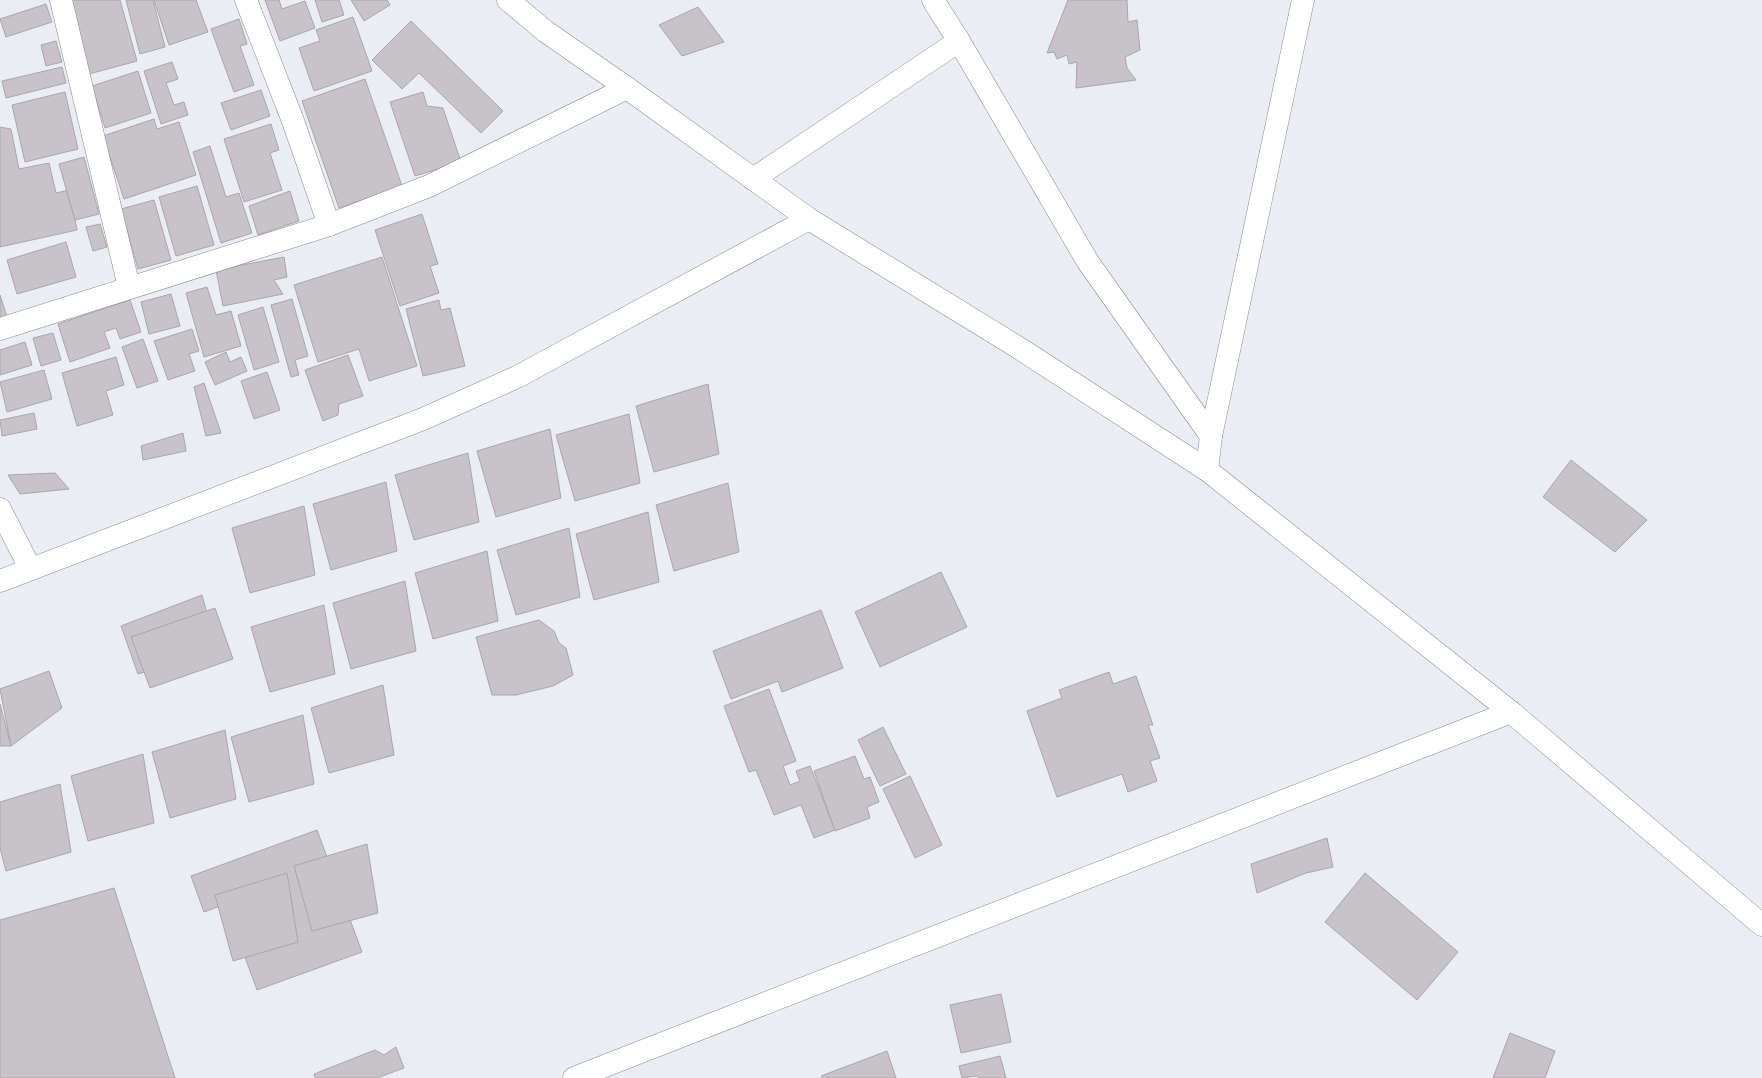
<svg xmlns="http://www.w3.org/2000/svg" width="1762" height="1078" viewBox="0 0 1762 1078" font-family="'Source Sans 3',sans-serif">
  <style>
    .building { fill: #c7c3c8; stroke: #a9a6ab }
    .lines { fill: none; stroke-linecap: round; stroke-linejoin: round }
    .minor-casing { stroke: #878a8f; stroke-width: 23 }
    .tertiary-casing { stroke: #878a8f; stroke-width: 23 }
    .minor { stroke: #fff; stroke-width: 22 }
    .tertiary { stroke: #fff; stroke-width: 22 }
  </style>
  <rect width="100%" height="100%" fill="#ebedf4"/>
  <g class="building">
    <polygon points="69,0 120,0 137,61 89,74"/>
    <polygon points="126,0 153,0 165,47 140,54"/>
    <polygon points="154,0 196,0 208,32 169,45"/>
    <polygon points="265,0 279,0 282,9 305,1 315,28 280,41"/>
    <polygon points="315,0 339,0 344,15 322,22"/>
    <polygon points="351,0 387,0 390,5 364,21"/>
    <polygon points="1068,0 1127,0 1128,22 1137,20 1140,50 1125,57 1127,68 1136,80 1076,88 1077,62 1069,64 1067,55 1057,59 1054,52 1047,53"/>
    <polygon points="46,4 52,22 6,37 0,19"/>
    <polygon points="698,7 724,42 682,56 659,25"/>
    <polygon points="353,17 372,71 314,91 299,48 320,41 316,30"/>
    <polygon points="239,19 247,44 240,46 254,85 234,92 211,29"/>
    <polygon points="411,21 503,111 481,133 419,73 402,89 372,60"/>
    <polygon points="56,41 62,62 46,66 41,45"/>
    <polygon points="172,62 178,79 166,83 174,105 184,102 188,115 161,124 144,71"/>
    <polygon points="62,67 66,83 6,98 2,81"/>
    <polygon points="138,71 151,113 105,128 92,86"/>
    <polygon points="365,79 402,186 339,208 302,101"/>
    <polygon points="261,90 270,116 231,130 221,103"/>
    <polygon points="65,92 78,149 25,162 12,105"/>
    <polygon points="423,92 427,106 443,108 461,162 415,176 390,102"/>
    <polygon points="154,119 157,129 179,122 196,175 124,199 103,136"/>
    <polygon points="271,124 279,150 270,153 282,190 244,202 224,139"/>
    <polygon points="0,127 11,129 19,169 49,163 56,193 69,190 77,230 0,247"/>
    <polygon points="210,146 226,197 239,193 252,233 221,243 193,152"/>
    <polygon points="84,157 99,214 75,220 59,164"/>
    <polygon points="197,186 214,245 176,256 159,197"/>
    <polygon points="290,191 299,221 258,235 249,206"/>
    <polygon points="154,200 171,260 138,269 121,209"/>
    <polygon points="422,214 438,264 430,266 439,293 400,306 375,230"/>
    <polygon points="100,224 107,247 93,251 86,227"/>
    <polygon points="66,242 76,277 17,294 7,260"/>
    <polygon points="284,257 287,277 274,280 283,294 223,306 216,270"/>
    <polygon points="382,257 417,366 369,381 359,349 318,362 294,285"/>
    <polygon points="207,287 216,315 231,311 241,346 204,357 186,293"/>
    <polygon points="171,294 180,326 149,334 141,302"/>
    <polygon points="0,295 8,320 0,322"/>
    <polygon points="292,299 308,356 295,360 299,375 291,377 271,305"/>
    <polygon points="130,300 141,332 120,339 116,328 104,332 110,348 70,362 58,324"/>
    <polygon points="439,300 441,310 450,308 465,366 423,376 406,309"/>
    <polygon points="263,307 279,362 254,370 238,315"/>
    <polygon points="192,329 199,351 189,354 195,371 168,380 154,341"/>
    <polygon points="53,333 61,360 41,366 33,338"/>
    <polygon points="143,339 158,381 137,388 122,347"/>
    <polygon points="25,342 32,365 0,375 0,350"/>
    <polygon points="226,352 230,362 241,357 247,371 215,385 205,362"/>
    <polygon points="348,355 363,396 339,404 338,415 323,421 305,370"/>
    <polygon points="116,357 124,385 106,391 113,415 77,426 62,373"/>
    <polygon points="44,370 52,399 7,412 0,382"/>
    <polygon points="267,372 280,410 254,419 241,381"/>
    <polygon points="204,383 221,433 206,436 194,387"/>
    <polygon points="708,384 719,454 654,472 636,406"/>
    <polygon points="34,413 37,429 2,436 0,420"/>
    <polygon points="629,414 640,483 575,501 556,435"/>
    <polygon points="550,429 561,498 496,517 477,451"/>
    <polygon points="183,433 186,451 143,460 141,446"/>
    <polygon points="468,453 479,522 414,540 395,475"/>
    <polygon points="1571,460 1647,520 1615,552 1543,497"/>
    <polygon points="55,473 69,489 20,494 8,475"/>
    <polygon points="386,482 397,551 331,570 313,504"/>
    <polygon points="728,483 739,552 674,571 656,505"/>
    <polygon points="304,506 315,575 250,593 232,528"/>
    <polygon points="648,512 659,582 594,600 576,534"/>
    <polygon points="569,528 580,597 516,615 497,550"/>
    <polygon points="487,551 498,621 433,639 415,573"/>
    <polygon points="941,572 967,627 880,667 855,612"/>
    <polygon points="405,581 416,651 351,669 333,603"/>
    <polygon points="202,595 217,650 138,674 121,626"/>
    <polygon points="324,605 335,674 270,692 251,627"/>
    <polygon points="215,608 233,659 150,688 131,637"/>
    <polygon points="821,610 843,668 782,692 778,681 731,699 713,651"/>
    <polygon points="539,620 554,631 559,643 566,648 573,675 553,686 516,695 492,695 476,637"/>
    <polygon points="49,671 62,708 11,746 0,689"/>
    <polygon points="1109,672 1113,684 1136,676 1153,725 1148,725 1160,758 1150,761 1157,781 1128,792 1122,774 1057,797 1027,711 1062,698 1059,690"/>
    <polygon points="383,685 394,755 329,773 311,708"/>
    <polygon points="769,689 796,761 783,766 790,785 800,781 796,771 810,766 835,830 814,838 801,805 774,815 756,770 749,772 724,706"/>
    <polygon points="0,704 11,746 0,746"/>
    <polygon points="303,715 314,784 249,802 231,737"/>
    <polygon points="883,727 906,774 880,786 858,740"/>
    <polygon points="225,730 236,799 170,818 152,752"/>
    <polygon points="143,754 154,823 88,841 71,776"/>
    <polygon points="855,756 864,779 870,777 879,802 867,807 870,818 835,831 814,771"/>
    <polygon points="910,776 942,845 915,858 883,789"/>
    <polygon points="60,784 71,852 6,871 0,848 0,802"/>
    <polygon points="317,830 362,952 257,990 226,906 246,899 245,897 204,912 191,876"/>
    <polygon points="1327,838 1333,867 1306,873 1257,893 1251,864"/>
    <polygon points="367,844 378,913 312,931 294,866"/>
    <polygon points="287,873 298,942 233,961 215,895"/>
    <polygon points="1365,873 1458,952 1417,1000 1325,922"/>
    <polygon points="114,888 175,1078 0,1078 0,920"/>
    <polygon points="1001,994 1011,1042 961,1053 950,1005"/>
    <polygon points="1510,1033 1555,1051 1545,1078 1493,1078"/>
    <polygon points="396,1047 404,1068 377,1078 315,1078 314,1074 375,1050 384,1055"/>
    <polygon points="887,1051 896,1078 822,1078 821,1076"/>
    <polygon points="1000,1056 1006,1078 979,1078 978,1076 962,1078 959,1066"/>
  </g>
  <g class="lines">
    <g class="minor-casing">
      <g id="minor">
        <polyline points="61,0 129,287"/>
        <polyline points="246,0 293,121 329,225"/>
        <polyline points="933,0 959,41 1088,262 1211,436"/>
        <polyline points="753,179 959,41"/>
        <polyline points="0,329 329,225 429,186 627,88"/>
        <polyline points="1207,470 1211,436 1303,0"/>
        <polyline points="0,509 30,568"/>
        <polyline points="0,581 423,419 517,377 809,219"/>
        <polyline points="574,1078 1511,712"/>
      </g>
    </g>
    <g class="tertiary-casing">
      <polyline id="tertiary" points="508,0 545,31 627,88 809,219 1019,348 1207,470 1511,712 1762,925"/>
    </g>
    <use href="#minor" class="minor"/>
    <use href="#tertiary" class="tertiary"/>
  </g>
</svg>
